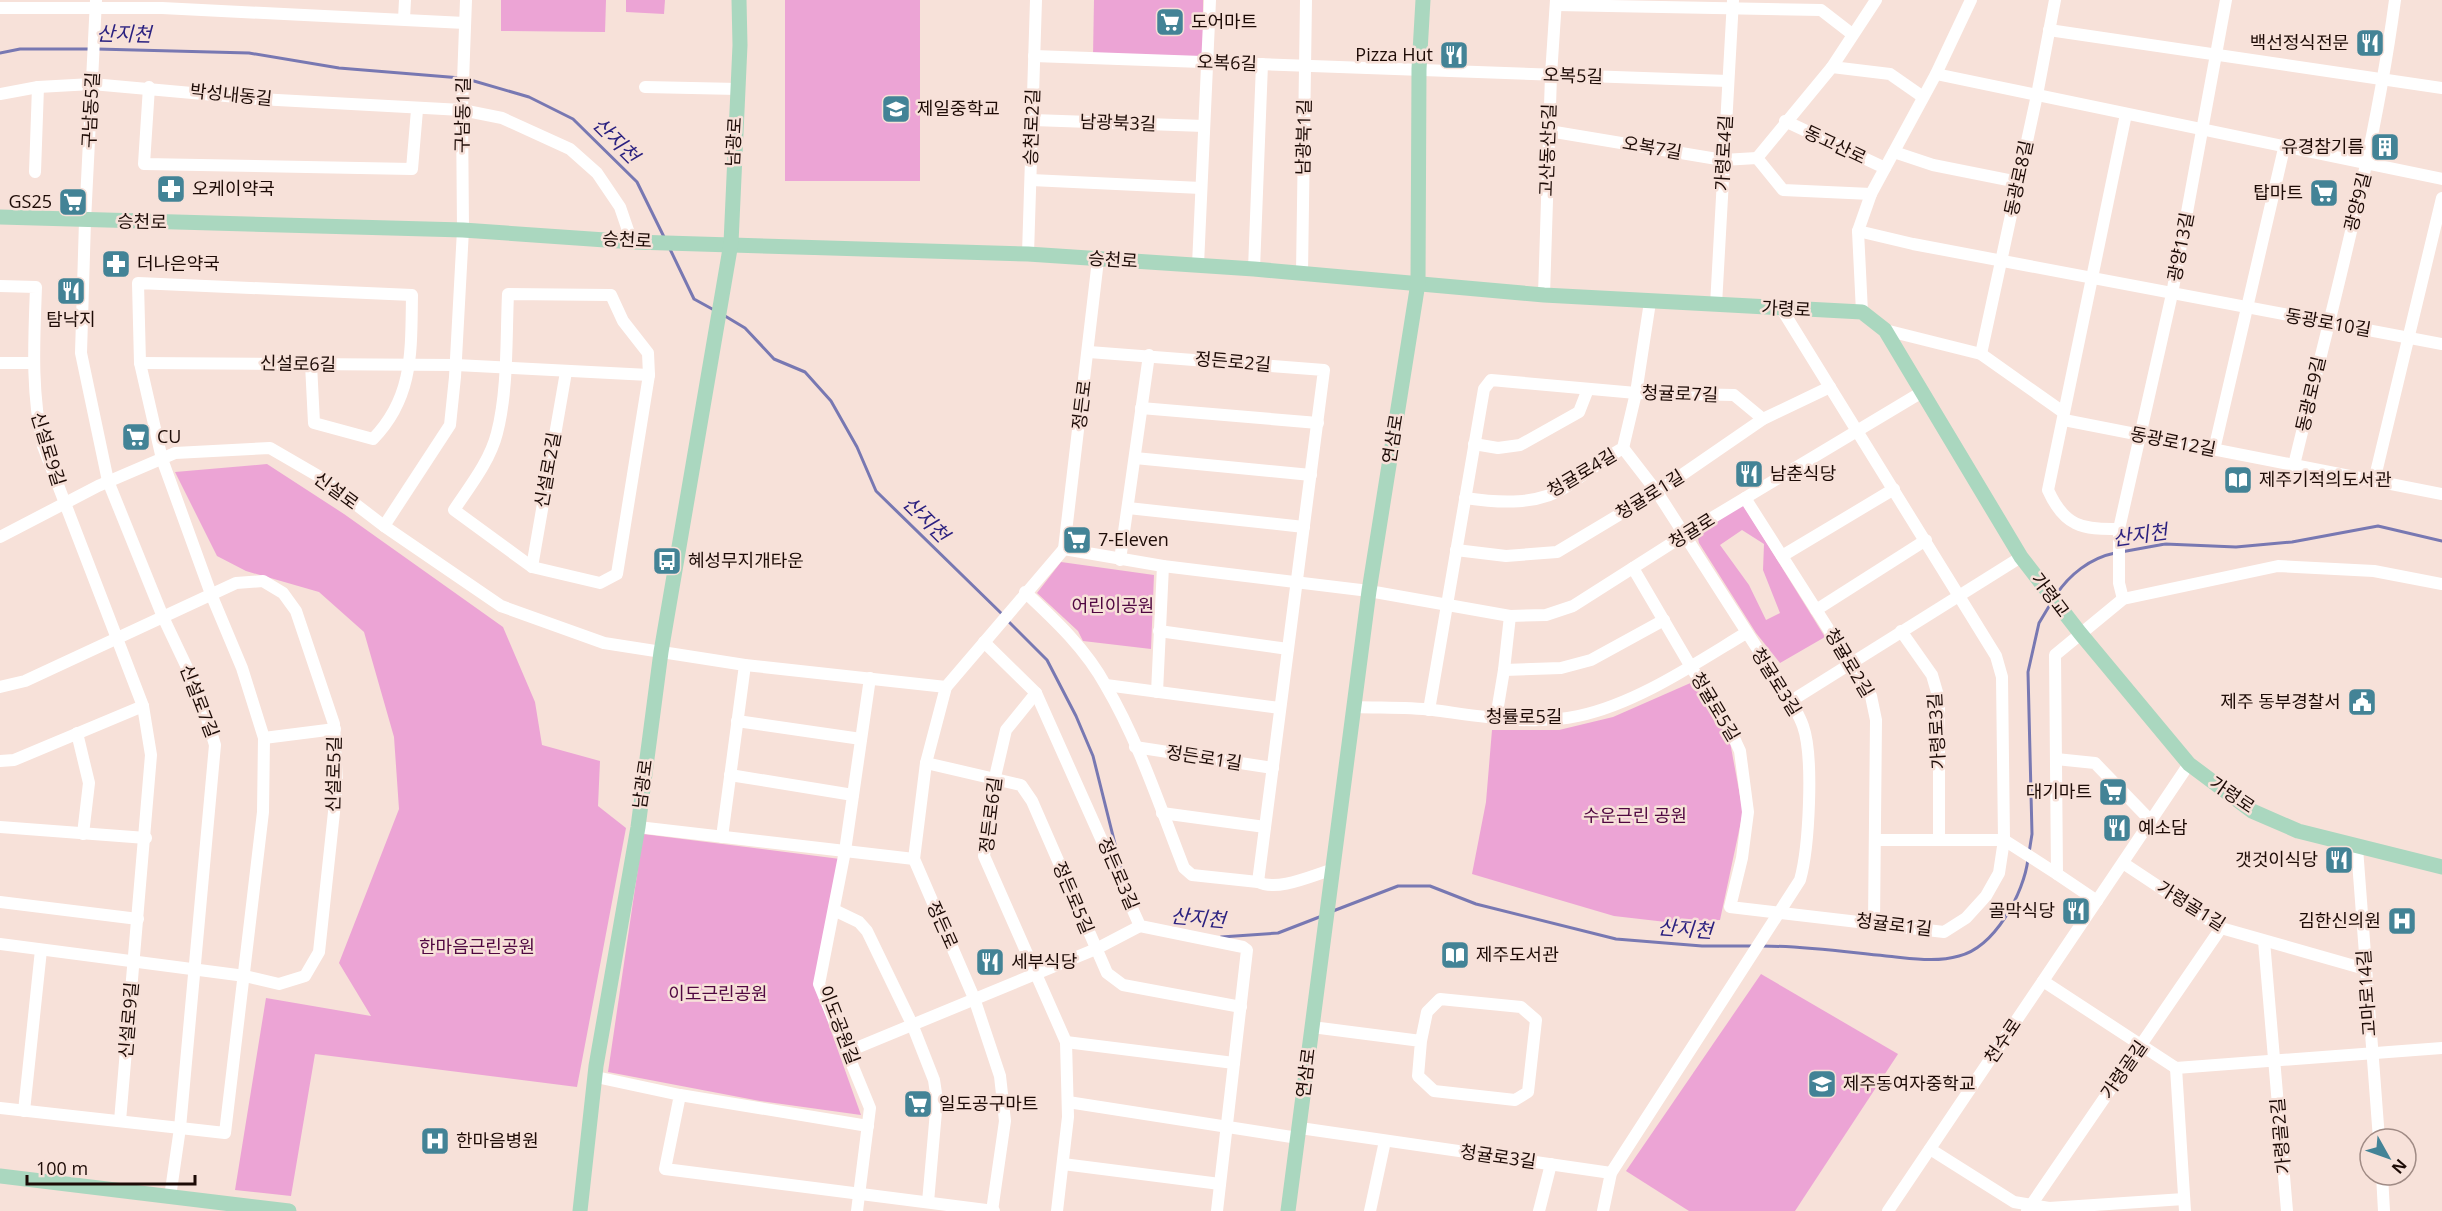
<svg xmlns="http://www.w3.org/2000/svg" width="2442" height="1211" viewBox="0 0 2442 1211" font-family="'Open Sans','Noto Sans KR',sans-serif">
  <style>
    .green { fill: #eca4d5; fill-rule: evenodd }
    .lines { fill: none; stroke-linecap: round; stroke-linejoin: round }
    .stream { stroke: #7878b2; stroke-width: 3 }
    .minor { stroke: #fff; stroke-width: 12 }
    .major { stroke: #aad7bf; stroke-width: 15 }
    .labels { text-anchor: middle; stroke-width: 5; stroke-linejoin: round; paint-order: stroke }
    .poi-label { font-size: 18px; fill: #1d0b06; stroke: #f7e1d9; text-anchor: start }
    .street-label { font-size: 18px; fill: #1d0b06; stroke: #f7e1d9 }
    .park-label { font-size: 18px; fill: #500741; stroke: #f7e1d9 }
    .water-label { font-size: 20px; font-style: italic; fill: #2b2180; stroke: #f7e1d9 }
  </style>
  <rect width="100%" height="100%" fill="#f7e1d9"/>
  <g class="green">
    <polygon points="501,0 606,0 605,32 501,31"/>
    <polygon points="626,0 665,0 664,14 626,12"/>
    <rect x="785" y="0" width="135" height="181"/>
    <polygon points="1094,0 1203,0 1203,58 1093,56"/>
    <polygon points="267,464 344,514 503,627 535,702 542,745 600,761 598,806 626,828 577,1087 315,1054 291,1196 235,1190 266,998 371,1016 339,963 399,809 394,737 364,632 319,592 246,571 217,556 175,472"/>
    <path d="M1743,505L1825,637L1780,663L1756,633L1699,543L1697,534ZM1742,530L1764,544L1763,570L1780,613L1766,620L1749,585L1720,545Z"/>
    <polygon points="1061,562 1154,575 1151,649 1083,641 1078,631 1037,593"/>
    <polygon points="1695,681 1730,742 1743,812 1720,920 1666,922 1614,916 1472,874 1486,802 1492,730 1559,730 1613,717"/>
    <polygon points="643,834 840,859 815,986 861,1115 760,1101 608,1072"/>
    <polygon points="1761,974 1898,1054 1795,1211 1689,1211 1626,1171"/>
  </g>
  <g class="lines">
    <g class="stream">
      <polyline points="97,49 249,53 339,68 461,78"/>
      <polyline points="0,53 20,49 90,49"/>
      <polyline points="467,79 529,97 573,119 637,182 665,239"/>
      <polyline points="669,247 694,299 714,310"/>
      <polyline points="725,316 745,328 774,359 805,372 831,401 857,447 876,491 1003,615"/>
      <polyline points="2121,552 2165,544 2236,547 2292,542 2378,526 2442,541"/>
      <path d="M2056,595C2069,575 2090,558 2115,553"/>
      <polyline points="1007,620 1047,660 1076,716 1093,756 1121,868"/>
      <polyline points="2029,853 2032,834 2028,672 2039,623 2051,603"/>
      <polyline points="1333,911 1398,886 1430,886 1476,904 1616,939 1702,946 1752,946"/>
      <polyline points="1221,937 1278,933 1322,916"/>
      <path d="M1762,946C1803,946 1845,952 1886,956C1910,958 1935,963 1959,956C1995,947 2024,893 2028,859"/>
    </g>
    <g class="minor">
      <polyline points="96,0 85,221 81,353 108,481 163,617 200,695 215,745 180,1128 170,1197"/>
      <polyline points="1556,5 1821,10 1852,34"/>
      <polyline points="0,8 162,8 465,23"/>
      <polyline points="404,19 405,0"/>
      <polyline points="2049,30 2442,88"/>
      <polyline points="1034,56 1728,81"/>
      <polyline points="1832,67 1890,74 1923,97"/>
      <polyline points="1936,74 2442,179"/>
      <polyline points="149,87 144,164 412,169 417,110"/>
      <polyline points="645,87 738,89"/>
      <polyline points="0,94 38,87 92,84 259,99 462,110 502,118 570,149 597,173 620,207 632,242"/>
      <polyline points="1033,120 1204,126"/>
      <polyline points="1785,121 1885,168"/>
      <polyline points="1549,131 1723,160 1757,158"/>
      <polyline points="1894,152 1933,165 2018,182"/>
      <polyline points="35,172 38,87"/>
      <polyline points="1031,180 1201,188"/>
      <polyline points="1871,194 1783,190 1757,158 1832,67 1876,0"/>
      <polyline points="1858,231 1913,244 2442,344"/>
      <polyline points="1028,254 1036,0"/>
      <polyline points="1198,265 1210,0"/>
      <polyline points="1254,269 1262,64"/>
      <polyline points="1302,273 1306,0"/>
      <path d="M0,286L36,287C34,342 31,391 43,446L143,706L151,755L120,1121"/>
      <path d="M508,294L611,295L623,321L648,353L649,375L617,574L600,583L532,567L454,510C470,486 490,461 497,433C508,391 506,338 508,294Z"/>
      <polyline points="1544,295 1551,75 1556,0"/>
      <polyline points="1716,305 1733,0"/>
      <polyline points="1862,312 1858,231 1871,194 1936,74 1971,0"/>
      <polyline points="1885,330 1981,354 2063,412"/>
      <polyline points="1981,354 2037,95 2055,0"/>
      <polyline points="0,363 32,363"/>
      <polyline points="140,363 456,365 649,375"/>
      <polyline points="1141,408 1318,423"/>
      <polyline points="2064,420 2442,494"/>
      <polyline points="1474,444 1498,448 1520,445 1579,412 1588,389"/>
      <polyline points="2214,450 2285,144"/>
      <polyline points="1135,458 1311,475"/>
      <path d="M2294,465C2331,311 2374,158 2395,0"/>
      <polyline points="2374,481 2442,198"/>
      <path d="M1465,498C1499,503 1539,506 1569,485C1587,472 1604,459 1623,448L1636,393L1650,302"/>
      <polyline points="1745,498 1871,696 1876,720 1874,923"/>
      <polyline points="1128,508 1304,527"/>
      <polyline points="384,526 450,425 455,377 463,230 462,109 466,0"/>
      <path d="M2119,529C2082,530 2064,526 2048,490L2126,114"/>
      <polyline points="0,537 98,486 175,453 270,448 320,477 384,526 501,606 604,643 745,665 946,687"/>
      <polyline points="1064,549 1098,260"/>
      <polyline points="1456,550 1506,556 1557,552 1657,492 1763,419 1830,387"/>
      <polyline points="1782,556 1894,489"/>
      <polyline points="1120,560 1149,355"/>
      <polyline points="532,567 566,372"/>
      <polyline points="1633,568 1691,667 1727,723 1740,751 1748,812 1742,858 1730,907 1944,932 1966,918 1986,896 1999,873 2004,840 2002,677 1996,656 1781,308"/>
      <path d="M1025,592C1055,620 1086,649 1106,686C1139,742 1160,807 1184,868L1192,875L1258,882L1324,370L1089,352"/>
      <polyline points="2123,599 2119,583 2119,529 2172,294 2226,0"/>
      <polyline points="1816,610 1926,540"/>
      <polyline points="1159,631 1288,649"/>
      <polyline points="1901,631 1932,675 1939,699 1939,840"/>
      <polyline points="984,642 1036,693 1140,926 1243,947 1247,950 1217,1211"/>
      <polyline points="1504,670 1561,668 1591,660 1664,620"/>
      <polyline points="1106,685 1280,708"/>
      <polyline points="0,687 25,681 236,583 263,581 283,593 296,611 334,724 337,784 319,952 305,976 279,984 245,976 0,944"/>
      <polyline points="1157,692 1163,566"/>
      <polyline points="1036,693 1006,730 995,777 984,856 1066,1042 1068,1117 1057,1211"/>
      <polyline points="1791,701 2021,557"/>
      <path d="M1355,707C1381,708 1407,707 1433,710C1479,716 1532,726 1578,716C1636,704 1696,663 1746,633"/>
      <polyline points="1429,710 1484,389 1491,380 1636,393 1734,395 1763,419"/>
      <polyline points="1496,718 1504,670 1510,616"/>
      <polyline points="737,721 861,739"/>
      <polyline points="77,733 89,783 83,834"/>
      <polyline points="264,738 335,729"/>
      <polyline points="1135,747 1273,768"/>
      <polyline points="2056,759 2095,763 2151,821"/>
      <polyline points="0,761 14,760 143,706"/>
      <polyline points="926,763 1021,785 1032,801 1107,973 1123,985 1241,1007"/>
      <polyline points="730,775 853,795"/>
      <polyline points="1162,813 1265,827"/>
      <polyline points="0,827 146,838"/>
      <polyline points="638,827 914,859"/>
      <polyline points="722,837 745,665"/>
      <polyline points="1875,840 2004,840 2057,874"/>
      <polyline points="2357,848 2379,1139"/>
      <polyline points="2123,863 2221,928 2365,969"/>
      <path d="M1258,882C1278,892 1313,875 1334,869"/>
      <polyline points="2097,901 2057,874 2055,655 2123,599 2278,566 2374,571 2442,584"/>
      <polyline points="0,902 138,919"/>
      <polyline points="834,910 859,922 867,931 912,1024 934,1080 937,1100 928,1202"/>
      <polyline points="2264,941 2287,1211"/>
      <polyline points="2043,981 2176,1068 2442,1048"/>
      <polyline points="1312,1027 1421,1041 1418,1076 1434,1091 1515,1100 1528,1092 1536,1020 1521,1007 1440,999 1427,1012 1421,1041"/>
      <polyline points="1066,1042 1234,1063"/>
      <polyline points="849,1051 1096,949 1140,926"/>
      <polyline points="2176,1068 2185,1211"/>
      <polyline points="596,1077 680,1095 665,1169 994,1211"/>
      <polyline points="680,1095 868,1126"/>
      <polyline points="1068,1102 1298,1138"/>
      <path d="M0,1108L225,1133L263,812L264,738L242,668L211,594L162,459L140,363L138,283L412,295C411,350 414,397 373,439L314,423L311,364"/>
      <polyline points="24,1111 41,950"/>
      <polyline points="1300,1128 1611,1173"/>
      <polyline points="1930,1149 2014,1202 2049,1208 2184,1199"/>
      <polyline points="1063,1164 1220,1184"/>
      <polyline points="2382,1175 2384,1211"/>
      <polyline points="857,1211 870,1108 819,984 845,851 870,678"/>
      <polyline points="992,1211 1005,1121 1000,1076 974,998 914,859 926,763 946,687 1064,549 1163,566 1369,591 1510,616 1546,615 1573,606 1705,522 1922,392"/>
      <polyline points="1370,1211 1385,1141"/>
      <polyline points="1539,1211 1551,1164"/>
      <path d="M1603,1211L1611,1173L1800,880C1809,848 1814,757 1803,726C1800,717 1795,709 1791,701L1657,492L1623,448"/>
      <polyline points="1888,1211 2189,764"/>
      <polyline points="2027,1211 2221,928"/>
    </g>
    <g class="major">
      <polyline points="0,217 463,230 634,242 1028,254 1254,269 1544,295 1862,312 1885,330 2021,557 2080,633 2189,764 2252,811 2298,831 2442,867"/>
      <polyline points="0,1176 289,1211"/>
      <polyline points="580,1211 596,1066 638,827 661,652 731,243 740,45 739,0"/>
      <polyline points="1288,1211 1369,591 1418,283 1419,69 1423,0"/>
    </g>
  </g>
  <defs>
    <g id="supermarket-square" transform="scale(1.5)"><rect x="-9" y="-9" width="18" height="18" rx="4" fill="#438396" stroke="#f7e1d9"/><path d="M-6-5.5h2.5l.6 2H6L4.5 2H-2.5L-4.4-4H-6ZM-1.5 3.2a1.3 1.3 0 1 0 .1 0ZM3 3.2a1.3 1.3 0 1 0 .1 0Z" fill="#fff"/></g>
    <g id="restaurant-square" transform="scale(1.5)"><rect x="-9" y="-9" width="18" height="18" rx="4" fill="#438396" stroke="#f7e1d9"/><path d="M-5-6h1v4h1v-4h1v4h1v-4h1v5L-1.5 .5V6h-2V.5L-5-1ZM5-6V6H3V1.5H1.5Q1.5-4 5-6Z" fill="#fff"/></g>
    <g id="school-square" transform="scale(1.5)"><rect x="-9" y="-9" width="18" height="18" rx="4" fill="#438396" stroke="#f7e1d9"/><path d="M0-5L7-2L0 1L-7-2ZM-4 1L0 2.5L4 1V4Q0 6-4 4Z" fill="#fff"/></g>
    <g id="building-square" transform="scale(1.5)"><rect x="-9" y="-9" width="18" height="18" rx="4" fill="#438396" stroke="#f7e1d9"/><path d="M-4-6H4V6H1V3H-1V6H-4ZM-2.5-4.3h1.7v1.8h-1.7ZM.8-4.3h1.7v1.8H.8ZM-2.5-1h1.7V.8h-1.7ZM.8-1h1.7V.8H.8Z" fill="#fff"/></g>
    <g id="pharmacy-square" transform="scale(1.5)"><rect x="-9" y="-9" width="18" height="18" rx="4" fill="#438396" stroke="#f7e1d9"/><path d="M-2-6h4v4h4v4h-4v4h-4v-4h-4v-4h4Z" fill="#fff"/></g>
    <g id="library-square" transform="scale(1.5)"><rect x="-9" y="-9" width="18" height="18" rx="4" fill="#438396" stroke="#f7e1d9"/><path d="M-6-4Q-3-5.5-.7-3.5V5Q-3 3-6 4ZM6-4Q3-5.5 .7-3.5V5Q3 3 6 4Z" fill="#fff"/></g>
    <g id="bus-square" transform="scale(1.5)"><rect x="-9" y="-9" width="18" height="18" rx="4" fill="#438396" stroke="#f7e1d9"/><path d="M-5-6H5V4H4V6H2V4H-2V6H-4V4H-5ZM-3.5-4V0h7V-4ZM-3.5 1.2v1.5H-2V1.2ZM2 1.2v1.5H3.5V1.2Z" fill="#fff"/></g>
    <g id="civic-square" transform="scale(1.5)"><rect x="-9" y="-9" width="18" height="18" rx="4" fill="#438396" stroke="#f7e1d9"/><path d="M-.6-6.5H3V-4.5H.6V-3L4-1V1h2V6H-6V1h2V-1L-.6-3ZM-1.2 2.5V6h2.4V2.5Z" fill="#fff"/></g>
    <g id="hospital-square" transform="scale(1.5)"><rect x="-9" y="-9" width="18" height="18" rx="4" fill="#438396" stroke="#f7e1d9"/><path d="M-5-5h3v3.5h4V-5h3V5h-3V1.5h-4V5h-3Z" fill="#fff"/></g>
  </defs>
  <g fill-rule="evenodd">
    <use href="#supermarket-square" x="1170" y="22"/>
    <use href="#restaurant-square" x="2370" y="43"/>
    <use href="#restaurant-square" x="1454" y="55"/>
    <use href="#school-square" x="896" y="109"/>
    <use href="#building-square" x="2385" y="147"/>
    <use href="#pharmacy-square" x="171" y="189"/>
    <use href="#supermarket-square" x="2324" y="193"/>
    <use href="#supermarket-square" x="73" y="202"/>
    <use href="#pharmacy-square" x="116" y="264"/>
    <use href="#restaurant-square" x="71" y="291"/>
    <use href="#supermarket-square" x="136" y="437"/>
    <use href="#restaurant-square" x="1749" y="474"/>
    <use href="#library-square" x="2238" y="480"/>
    <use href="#supermarket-square" x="1077" y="540"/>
    <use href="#bus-square" x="667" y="561"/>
    <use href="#civic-square" x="2362" y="702"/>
    <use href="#supermarket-square" x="2113" y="792"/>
    <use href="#restaurant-square" x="2117" y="828"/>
    <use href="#restaurant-square" x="2339" y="860"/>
    <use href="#restaurant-square" x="2076" y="911"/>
    <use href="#hospital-square" x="2402" y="921"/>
    <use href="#library-square" x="1455" y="955"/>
    <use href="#restaurant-square" x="990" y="962"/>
    <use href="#school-square" x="1822" y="1084"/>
    <use href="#supermarket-square" x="918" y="1104"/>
    <use href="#hospital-square" x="435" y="1141"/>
  </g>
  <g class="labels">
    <g class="poi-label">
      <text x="1191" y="28">도어마트</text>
      <text x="2349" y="49" text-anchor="end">백선정식전문</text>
      <text x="1433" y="61" text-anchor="end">Pizza Hut</text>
      <text x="917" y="115">제일중학교</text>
      <text x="2364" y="153" text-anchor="end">유경참기름</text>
      <text x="192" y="195">오케이약국</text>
      <text x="2303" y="199" text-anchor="end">탑마트</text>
      <text x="52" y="208" text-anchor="end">GS25</text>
      <text x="137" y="270">더나은약국</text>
      <text x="71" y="326" text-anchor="middle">탐낙지</text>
      <text x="157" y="443">CU</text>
      <text x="1770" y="480">남춘식당</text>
      <text x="2259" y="486">제주기적의도서관</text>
      <text x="1098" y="546">7-Eleven</text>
      <text x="688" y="567">혜성무지개타운</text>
      <text x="2341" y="708" text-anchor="end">제주 동부경찰서</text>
      <text x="2092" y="798" text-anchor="end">대기마트</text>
      <text x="2138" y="834">예소담</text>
      <text x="2318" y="866" text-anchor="end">갯것이식당</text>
      <text x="2055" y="917" text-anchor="end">골막식당</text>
      <text x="2381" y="927" text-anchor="end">김한신의원</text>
      <text x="1476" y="961">제주도서관</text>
      <text x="1011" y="968">세부식당</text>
      <text x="1843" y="1090">제주동여자중학교</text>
      <text x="939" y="1110">일도공구마트</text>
      <text x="456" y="1147">한마음병원</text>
    </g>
    <g class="street-label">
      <text transform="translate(1227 63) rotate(2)" y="6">오복6길</text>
      <text transform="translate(1573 76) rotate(2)" y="6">오복5길</text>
      <text transform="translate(231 95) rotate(6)" y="6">박성내동길</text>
      <text transform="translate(91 110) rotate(-87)" y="6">구남동5길</text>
      <text transform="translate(463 115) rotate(-89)" y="6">구남동1길</text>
      <text transform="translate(1118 123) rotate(2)" y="6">남광북3길</text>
      <text transform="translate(1032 127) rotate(-88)" y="6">승천로2길</text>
      <text transform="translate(1304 137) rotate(-89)" y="6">남광북1길</text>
      <text transform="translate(734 142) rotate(-87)" y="6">남광로</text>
      <text transform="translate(1835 145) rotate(25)" y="6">동고산로</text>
      <text transform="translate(1652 148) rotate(10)" y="6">오복7길</text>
      <text transform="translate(1548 150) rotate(-88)" y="6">고산동산5길</text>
      <text transform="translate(1724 153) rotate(-87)" y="6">가령로4길</text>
      <text transform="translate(2019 178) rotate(-78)" y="6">동광로8길</text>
      <text transform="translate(2358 202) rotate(-76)" y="6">광양9길</text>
      <text transform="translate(142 222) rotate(1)" y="6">승천로</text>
      <text transform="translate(627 240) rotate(3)" y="6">승천로</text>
      <text transform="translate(2181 247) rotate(-79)" y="6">광양13길</text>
      <text transform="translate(1113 260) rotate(4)" y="6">승천로</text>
      <text transform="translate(1786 309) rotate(3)" y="6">가령로</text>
      <text transform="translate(2328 323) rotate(10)" y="6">동광로10길</text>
      <text transform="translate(1233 362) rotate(5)" y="6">정든로2길</text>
      <text transform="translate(298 364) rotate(1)" y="6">신설로6길</text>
      <text transform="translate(1680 394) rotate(2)" y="6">청귤로7길</text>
      <text transform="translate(2311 394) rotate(-77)" y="6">동광로9길</text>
      <text transform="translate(1082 405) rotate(-83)" y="6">정든로</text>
      <text transform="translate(1393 439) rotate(-81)" y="6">연삼로</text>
      <text transform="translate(2173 442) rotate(11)" y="6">동광로12길</text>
      <text transform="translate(48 449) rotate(73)" y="6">신설로9길</text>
      <text transform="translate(548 470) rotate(-80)" y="6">신설로2길</text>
      <text transform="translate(1582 473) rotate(-31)" y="6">청귤로4길</text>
      <text transform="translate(336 491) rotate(36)" y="6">신설로</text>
      <text transform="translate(1650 495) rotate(-32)" y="6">청귤로1길</text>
      <text transform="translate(1692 531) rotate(-32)" y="6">청귤로</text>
      <text transform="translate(2050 595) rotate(53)" y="6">가령교</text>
      <text transform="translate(1849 663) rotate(59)" y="6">청귤로2길</text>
      <text transform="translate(1776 682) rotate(58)" y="6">청귤로3길</text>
      <text transform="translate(199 701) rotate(69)" y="6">신설로7길</text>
      <text transform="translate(1715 707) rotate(59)" y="6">청귤로5길</text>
      <text x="1524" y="723">청률로5길</text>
      <text transform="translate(1937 731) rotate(-93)" y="6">가령로3길</text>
      <text transform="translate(1204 758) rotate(9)" y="6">정든로1길</text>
      <text transform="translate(334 774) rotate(-89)" y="6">신설로5길</text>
      <text transform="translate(643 784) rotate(-82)" y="6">남광로</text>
      <text transform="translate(2232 795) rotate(34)" y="6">가령로</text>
      <text transform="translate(991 815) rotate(-83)" y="6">정든로6길</text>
      <text transform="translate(1118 874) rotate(67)" y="6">정든로3길</text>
      <text transform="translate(1073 898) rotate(67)" y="6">정든로5길</text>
      <text transform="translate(2191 906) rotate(32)" y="6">가령골1길</text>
      <text transform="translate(942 925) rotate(66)" y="6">정든로</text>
      <text transform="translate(1894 925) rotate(7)" y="6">청귤로1길</text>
      <text transform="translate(2367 993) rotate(-94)" y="6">고마로14길</text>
      <text transform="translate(129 1020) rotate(-85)" y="6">신설로9길</text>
      <text transform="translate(839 1025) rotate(69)" y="6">이도공원길</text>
      <text transform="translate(2003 1041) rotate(-56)" y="6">천수로</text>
      <text transform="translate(2124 1070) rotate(-55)" y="6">가령골길</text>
      <text transform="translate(1306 1073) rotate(-83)" y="6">연삼로</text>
      <text transform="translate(2281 1136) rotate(-95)" y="6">가령골2길</text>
      <text transform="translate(1498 1157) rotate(8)" y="6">청귤로3길</text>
    </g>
    <g class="park-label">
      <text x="1113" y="612">어린이공원</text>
      <text x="1635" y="822">수운근린 공원</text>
      <text x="477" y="953">한마음근린공원</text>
      <text x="718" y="1000">이도근린공원</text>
    </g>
    <g class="water-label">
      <text transform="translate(124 34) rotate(1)" y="7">산지천</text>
      <text transform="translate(616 140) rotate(45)" y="7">산지천</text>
      <text transform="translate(926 519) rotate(45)" y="7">산지천</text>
      <text transform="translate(2140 535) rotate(-8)" y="7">산지천</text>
      <text transform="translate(1198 918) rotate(5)" y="7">산지천</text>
      <text transform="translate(1685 929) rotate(4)" y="7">산지천</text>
    </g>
  </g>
  <g transform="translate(2388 1157) rotate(130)"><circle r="28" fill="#f7e1d9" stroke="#a08b85" stroke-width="1.5"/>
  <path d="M0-4.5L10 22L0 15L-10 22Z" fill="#438396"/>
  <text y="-9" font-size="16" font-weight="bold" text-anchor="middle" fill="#1d0b06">N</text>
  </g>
  <path d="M27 1175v9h168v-9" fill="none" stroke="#1d0b06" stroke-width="3"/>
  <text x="36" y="1175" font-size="18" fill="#1d0b06" stroke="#f7e1d9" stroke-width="4.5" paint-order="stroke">100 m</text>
</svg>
